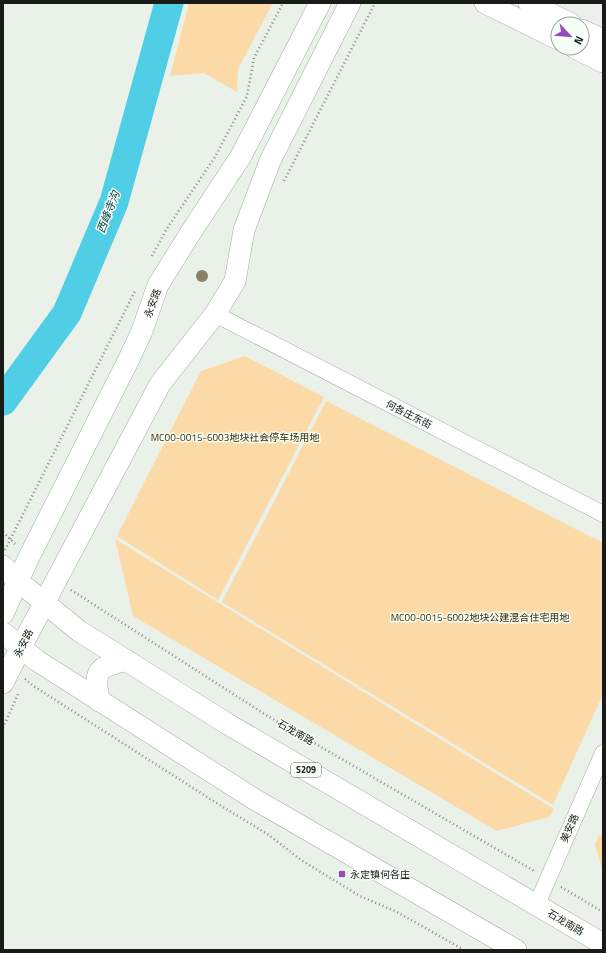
<svg xmlns="http://www.w3.org/2000/svg" width="606" height="953" viewBox="0 0 606 953" font-family="'Titillium Web','Noto Sans SC',sans-serif">
  <style>
    .green { fill: #fcdaa8 }
    .lines { fill: none; stroke-linecap: round; stroke-linejoin: round }
    .river { stroke: #50cee5; stroke-width: 29 }
    .minor-casing { stroke: #a2aba2; stroke-width: 17 }
    .major-casing { stroke: #a2aba2; stroke-width: 22 }
    .path { stroke: #848983; stroke-width: 2.5; stroke-dasharray: 1 3; stroke-linecap: butt }
    .minor { stroke: #fff; stroke-width: 16 }
    .major { stroke: #fff; stroke-width: 21 }
    .tree { fill: #89816a }
    .poi-dot { fill: #974bbc; stroke: #f6fff5; stroke-width: 1.5 }
    .labels { text-anchor: middle; stroke-width: 3; stroke-linejoin: round; paint-order: stroke }
    .shield { fill: #f6fff5; stroke: #5b5f5a; stroke-width: 1 }
    .shield-label { font-size: 9px; font-weight: bold; fill: #181b18 }
    .street-label { font-size: 10px; fill: #181b18; stroke: #f6fff5 }
    .park-label { font-size: 10px; fill: #3b2602; stroke: #f6fff5 }
    .poi-label { font-size: 10px; fill: #181b18; stroke: #f6fff5; text-anchor: start }
    .water-label { font-size: 11px; font-style: italic; fill: #04404a; stroke: #f6fff5 }
  </style>
  <rect width="100%" height="100%" fill="#e9f1e8"/>
  <g class="green">
    <polygon points="189,3 273,3 238,69 237,92 204,73 170,76"/>
    <polygon points="245,356 324,397 218,600 117,536 201,371"/>
    <polygon points="326,401 603,543 603,694 553,805 222,602"/>
    <polygon points="115,539 554,809 549,817 497,831 133,616"/>
    <polygon points="599,835 603,837 603,871 595,845"/>
  </g>
  <g class="lines">
    <polyline class="river" points="3,401 67,313 114,202 169,3"/>
    <g class="minor-casing">
      <g id="minor">
        <polyline points="215,314 603,514"/>
        <polyline points="537,904 603,753"/>
      </g>
    </g>
    <g class="major-casing">
      <g id="major">
        <polyline points="485,3 558,39"/>
        <polyline points="529,3 571,24"/>
        <polyline points="582,30 603,40"/>
        <polyline points="575,48 603,62"/>
        <polyline points="3,566 18,581 79,631 226,723 603,944"/>
        <polyline points="3,614 29,557 128,361 142,331 158,285 191,232 241,156 320,3"/>
        <polyline points="3,633 36,660 254,799 516,950"/>
        <polyline points="3,683 21,647 160,384 215,314 235,281 244,230 270,161 350,3"/>
        <path d="M99,701C94,670 96,668 126,660"/>
      </g>
    </g>
    <g class="path">
      <polyline points="284,181 375,3"/>
      <polyline points="152,256 166,230 215,157 247,96 254,58 283,3"/>
      <polyline points="3,532 15,544"/>
      <polyline points="5,550 135,291"/>
      <polyline points="71,590 266,715 536,872"/>
      <polyline points="25,679 35,687 218,804 269,835 301,860 360,896 397,912 464,950"/>
      <polyline points="3,728 18,694"/>
      <polyline points="561,887 603,912"/>
    </g>
    <use href="#minor" class="minor"/>
    <use href="#major" class="major"/>
  </g>
  <circle class="tree" cx="202" cy="276" r="6"/>
  <rect class="poi-dot" x="338" y="870" width="8" height="8" rx="2"/>
  <g class="labels">
    <rect class="shield" x="291" y="763" width="30" height="14" rx="3"/>
    <g class="shield-label">
      <text x="306" y="773">S209</text>
    </g>
    <g class="street-label">
      <text transform="translate(152 303) rotate(-70)" y="4">永安路</text>
      <text transform="translate(409 414) rotate(27)" y="4">何各庄东街</text>
      <text transform="translate(23 643) rotate(-63)" y="4">永安路</text>
      <text transform="translate(296 732) rotate(30)" y="4">石龙南路</text>
      <text transform="translate(569 828) rotate(-66)" y="4">美安路</text>
      <text transform="translate(566 922) rotate(31)" y="4">石龙南路</text>
    </g>
    <g class="park-label">
      <text x="235" y="441">MC00-0015-6003地块社会停车场用地</text>
      <text x="480" y="621">MC00-0015-6002地块公建混合住宅用地</text>
    </g>
    <g class="poi-label">
      <text x="350" y="878">永定镇何各庄</text>
    </g>
    <g class="water-label">
      <text transform="translate(108 212) rotate(-69)" y="4">西峰寺沟</text>
    </g>
  </g>
  <rect width="606" height="953" fill="none" stroke="#181b18" stroke-width="8"/>
  <g transform="translate(570 36) rotate(116)"><circle r="19" fill="#f6fff5" stroke="#9da49d"/>
  <path d="M0-3L7 15L0 10L-7 15Z" fill="#974bbc"/>
  <text y="-6" font-size="11" font-weight="bold" text-anchor="middle" fill="#181b18">N</text>
  </g>
</svg>
